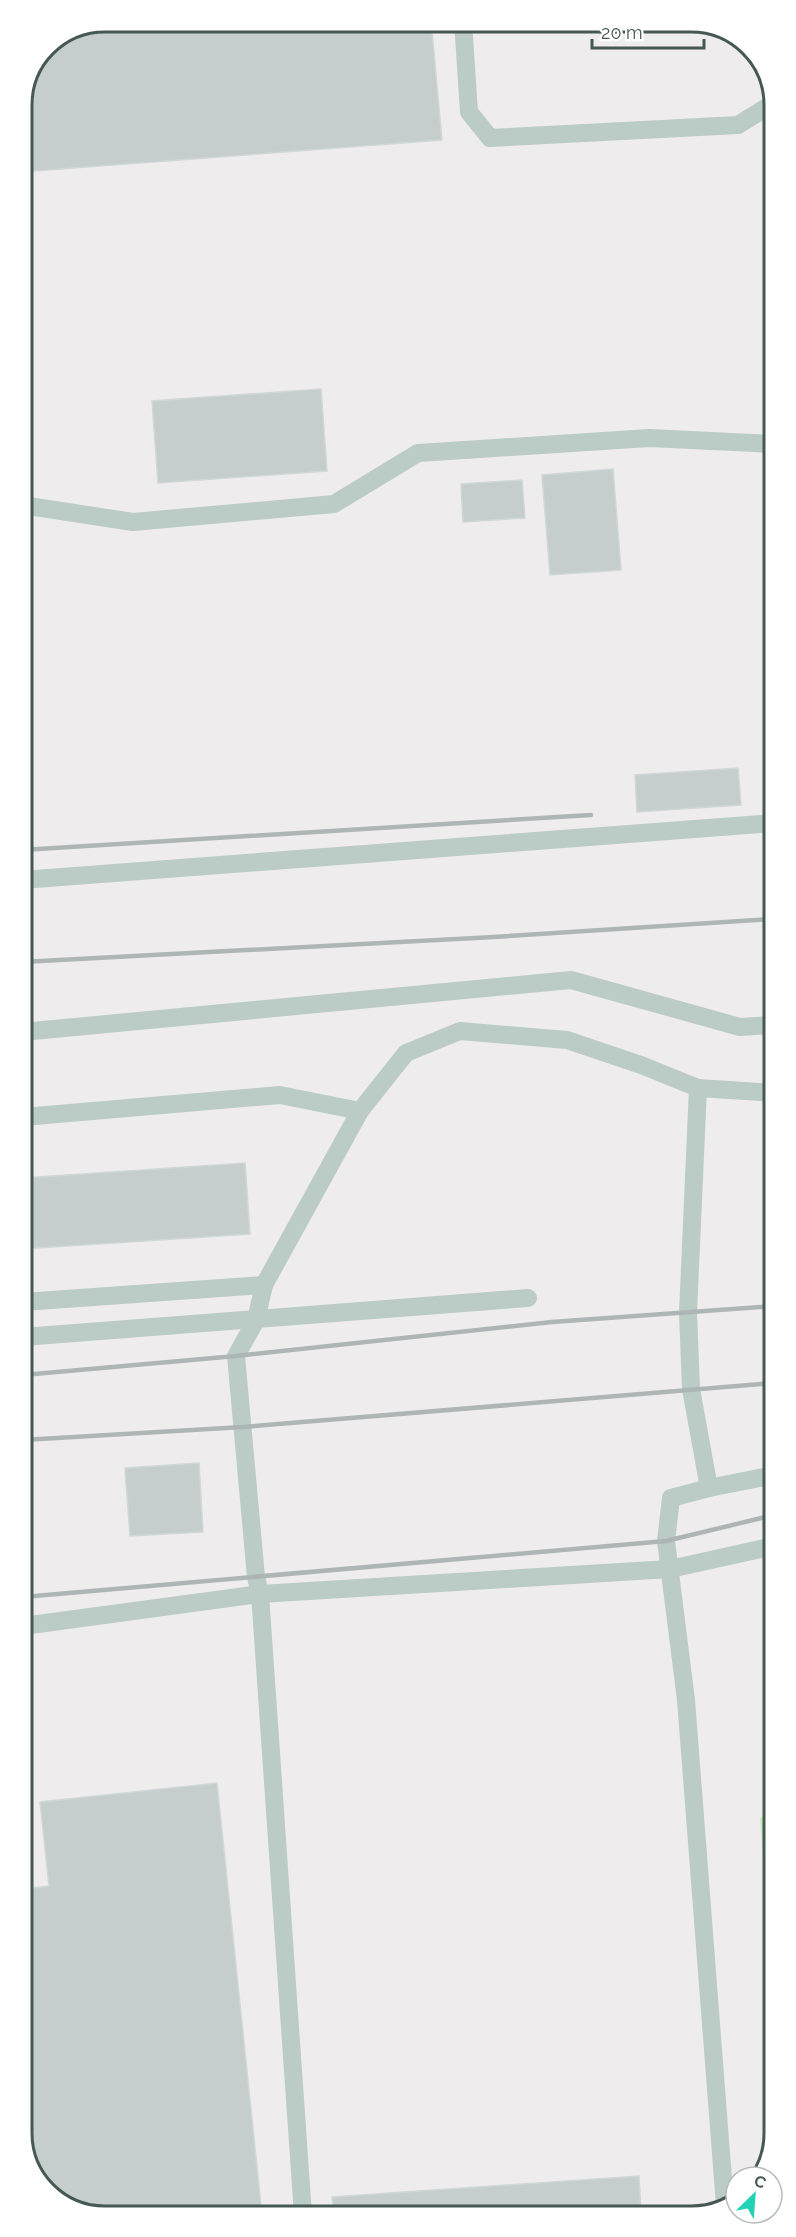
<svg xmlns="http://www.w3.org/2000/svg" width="796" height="2237" viewBox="0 0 796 2237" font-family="Raleway,sans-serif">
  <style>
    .green { fill: #ccebbb }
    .building { fill: #c6cecd; stroke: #d0d7d7; stroke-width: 1.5 }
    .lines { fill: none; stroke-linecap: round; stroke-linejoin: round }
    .lane { stroke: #bbcbc6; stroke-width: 18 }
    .rail { stroke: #aeb6b5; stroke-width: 4.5 }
    .rim { fill: none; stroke: #455853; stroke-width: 3 }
  </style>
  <rect width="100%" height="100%" fill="#efecee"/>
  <polygon class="green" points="775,1808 775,2008 760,1818"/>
  <g class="building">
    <polygon points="105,21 431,21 442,140 21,172 21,100 46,45"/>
    <polygon points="321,389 327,471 158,483 152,401"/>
    <polygon points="613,469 621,570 550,575 542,475"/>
    <polygon points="522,480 525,518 463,522 461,484"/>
    <polygon points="738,768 741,805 637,812 635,775"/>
    <polygon points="245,1163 250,1234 23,1249 23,1178"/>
    <polygon points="199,1463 203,1532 130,1536 125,1468"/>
    <polygon points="217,1783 262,2215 99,2216 54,2198 24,2154 24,1889 49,1886 40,1802"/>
    <polygon points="639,2176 641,2213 334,2215 332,2197"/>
  </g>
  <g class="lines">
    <g class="lane">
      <polyline points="463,21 469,112 490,138 738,125 772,104"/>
      <polyline points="22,505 133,522 334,504 418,453 649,438 773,444"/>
      <polyline points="22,880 773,823"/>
      <polyline points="22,1032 571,980 740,1027 773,1025"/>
      <polyline points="698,1088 774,1093"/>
      <polyline points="23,1117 280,1095 360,1111"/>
      <polyline points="23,1302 264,1285"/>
      <polyline points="23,1337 528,1298"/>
      <polyline points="709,1488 774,1475"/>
      <polyline points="23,1626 260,1594 670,1569 774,1546"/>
      <polyline points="303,2215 260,1594 256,1577 236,1356 256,1320 264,1285 360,1111 406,1053 460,1031 567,1040 641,1065 698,1088 688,1313 691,1389 709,1488 671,1498 666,1541 686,1700 725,2205"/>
    </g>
    <g class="rail">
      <polyline points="22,850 591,815"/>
      <polyline points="22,962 494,937 773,919"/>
      <polyline points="23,1375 236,1356 552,1322 774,1306"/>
      <polyline points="23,1440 243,1427 774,1383"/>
      <polyline points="23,1597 666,1541 774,1515"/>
    </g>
  </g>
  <path d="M0 0H796V2237H0ZM105 32H691A73 73 0 0 1 764 105V2133A73 73 0 0 1 691 2206H105A73 73 0 0 1 32 2133V105A73 73 0 0 1 105 32Z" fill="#fff" fill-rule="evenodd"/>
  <path class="rim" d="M105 32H691A73 73 0 0 1 764 105V2133A73 73 0 0 1 691 2206H105A73 73 0 0 1 32 2133V105A73 73 0 0 1 105 32Z"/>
  <g transform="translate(754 2195) rotate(25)"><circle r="28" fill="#ffffff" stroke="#b5bcba" stroke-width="1.5"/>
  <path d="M0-4.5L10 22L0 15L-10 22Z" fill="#21d3b4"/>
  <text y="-9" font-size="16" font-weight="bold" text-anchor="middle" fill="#455853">С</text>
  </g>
  <path d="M592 39v9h112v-9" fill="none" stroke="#455853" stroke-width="3"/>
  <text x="601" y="39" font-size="18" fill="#455853" stroke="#ffffff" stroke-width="4.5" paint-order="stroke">20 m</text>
</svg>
